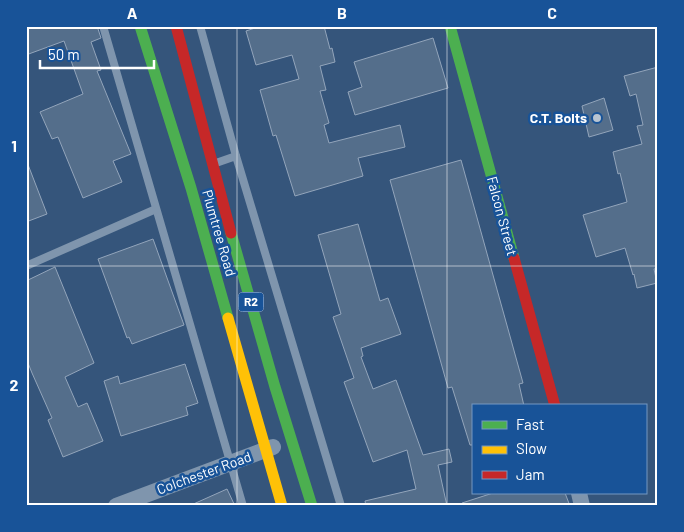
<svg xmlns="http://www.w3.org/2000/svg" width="684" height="532" viewBox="0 0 684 532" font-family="Barlow,sans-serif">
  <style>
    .building { fill: #546e8b; stroke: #93a5bb }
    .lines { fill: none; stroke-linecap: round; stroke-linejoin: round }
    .lane { stroke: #7f95ad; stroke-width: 8 }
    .street { stroke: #7f95ad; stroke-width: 16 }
    .fast { stroke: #4caf50; stroke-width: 11 }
    .slow { stroke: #ffc107; stroke-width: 11 }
    .jam { stroke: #c62828; stroke-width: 11 }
    .grid { fill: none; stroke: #fff; stroke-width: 1; stroke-opacity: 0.55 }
    .poi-dot { fill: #b8c4d1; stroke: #185398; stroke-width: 2 }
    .labels { text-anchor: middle; stroke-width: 5; stroke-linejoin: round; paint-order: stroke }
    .shield { fill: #185398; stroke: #bacbe0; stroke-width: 1 }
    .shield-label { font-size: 12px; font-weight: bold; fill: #fff }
    .poi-label { font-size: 14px; font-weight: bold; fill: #fff; stroke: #185398; text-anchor: end }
    .street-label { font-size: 14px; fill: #fff; stroke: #185398 }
    .neatline { fill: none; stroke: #fff; stroke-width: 2 }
    .grid-label { font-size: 16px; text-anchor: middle; font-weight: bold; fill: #fff }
  </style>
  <rect width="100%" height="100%" fill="#35557b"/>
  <g class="building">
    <polygon points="26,26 97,26 101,38 91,42 101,70 97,71 131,154 113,161 122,182 83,198 58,137 52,139 40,112 83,94 64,41 26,55"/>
    <polygon points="261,26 324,26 330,49 332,48 335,62 320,66 326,90 320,91 329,123 324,125 329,143 400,125 405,147 358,158 363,176 295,196 276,135 273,136 260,90 299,79 292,55 256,65 246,31"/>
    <polygon points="433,38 448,88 355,115 348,92 362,87 354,62"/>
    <polygon points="658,67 658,268 654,269 657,283 637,288 634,274 633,275 625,248 596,257 583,215 627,202 620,173 618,174 613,152 642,144 637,126 643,125 636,94 630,96 624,76"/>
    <polygon points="604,98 613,130 589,137 582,106"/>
    <polygon points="461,160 523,383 519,384 524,406 473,406 473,445 470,445 452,387 448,388 390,180"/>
    <polygon points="26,162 27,162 47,214 26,222"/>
    <polygon points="358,224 380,301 388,298 401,334 361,348 363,356 361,357 373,389 396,380 423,455 449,449 452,462 438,465 447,506 366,506 365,501 416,489 407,450 373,462 344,382 354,378 333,317 341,314 318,235"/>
    <polygon points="153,239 184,325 132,344 129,337 127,338 98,259"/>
    <polygon points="55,267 94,363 65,377 78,407 87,403 103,441 63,457 48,420 52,418 32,373 26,358 26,281"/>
    <polygon points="185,364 198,403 186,407 188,415 121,436 104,381 118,376 120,384"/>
    <polygon points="227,489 235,506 189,506"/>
    <polygon points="493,493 565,493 570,506 463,506 462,503"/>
  </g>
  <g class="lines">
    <g class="lane">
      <polyline points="103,26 243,506"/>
      <polyline points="200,26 236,156"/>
      <polyline points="216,163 236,156 341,506"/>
      <polyline points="26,266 156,209"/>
    </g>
    <g class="street">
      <polyline points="579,493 582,506"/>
      <polyline points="116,506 273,447"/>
    </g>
    <g class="fast">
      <polyline points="140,26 191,188 228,318"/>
      <polyline points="450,26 514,258"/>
      <polyline points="231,233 275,387 312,506"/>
    </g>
    <polyline class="slow" points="228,318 282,506"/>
    <g class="jam">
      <polyline points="176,26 231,233"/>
      <polyline points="514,258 555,406"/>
    </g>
  </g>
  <path class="grid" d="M237,26V506M447,26V506M26,266H658"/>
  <circle class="poi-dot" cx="597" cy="118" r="5"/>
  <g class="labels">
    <rect class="shield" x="238.5" y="292.5" width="25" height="19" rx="4"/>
    <g class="shield-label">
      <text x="251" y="306">R2</text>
    </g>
    <g class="poi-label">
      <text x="587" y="123">C.T. Bolts</text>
    </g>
    <g class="street-label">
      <text transform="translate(502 216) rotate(75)" y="5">Falcon Street</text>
      <text transform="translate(219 233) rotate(74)" y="5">Plumtree Road</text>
      <text transform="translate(204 473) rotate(-20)" y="5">Colchester Road</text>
    </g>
  </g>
  <rect width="684" height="532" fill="none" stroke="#185398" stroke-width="55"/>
  <rect x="472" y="404" width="175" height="90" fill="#185398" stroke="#7498c1"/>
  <rect x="482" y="421" width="25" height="8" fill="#4caf50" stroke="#7498c1"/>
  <text x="516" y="430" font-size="15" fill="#ffffff">Fast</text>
  <rect x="482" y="446" width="25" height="8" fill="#ffc107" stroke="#7498c1"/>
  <text x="516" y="454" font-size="15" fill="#ffffff">Slow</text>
  <rect x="482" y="471" width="25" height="8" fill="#c62828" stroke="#7498c1"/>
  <text x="516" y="480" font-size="15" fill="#ffffff">Jam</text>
  <path d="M40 60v8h114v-8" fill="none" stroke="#ffffff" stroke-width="2.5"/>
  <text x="48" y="60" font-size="15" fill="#ffffff" stroke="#185398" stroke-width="4" paint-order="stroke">50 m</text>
  <rect x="28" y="28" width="628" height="476" class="neatline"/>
  <g class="grid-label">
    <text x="132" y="19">A</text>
    <text x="342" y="19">B</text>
    <text x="552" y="19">C</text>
    <text x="14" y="152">1</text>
    <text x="14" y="391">2</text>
  </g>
</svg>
